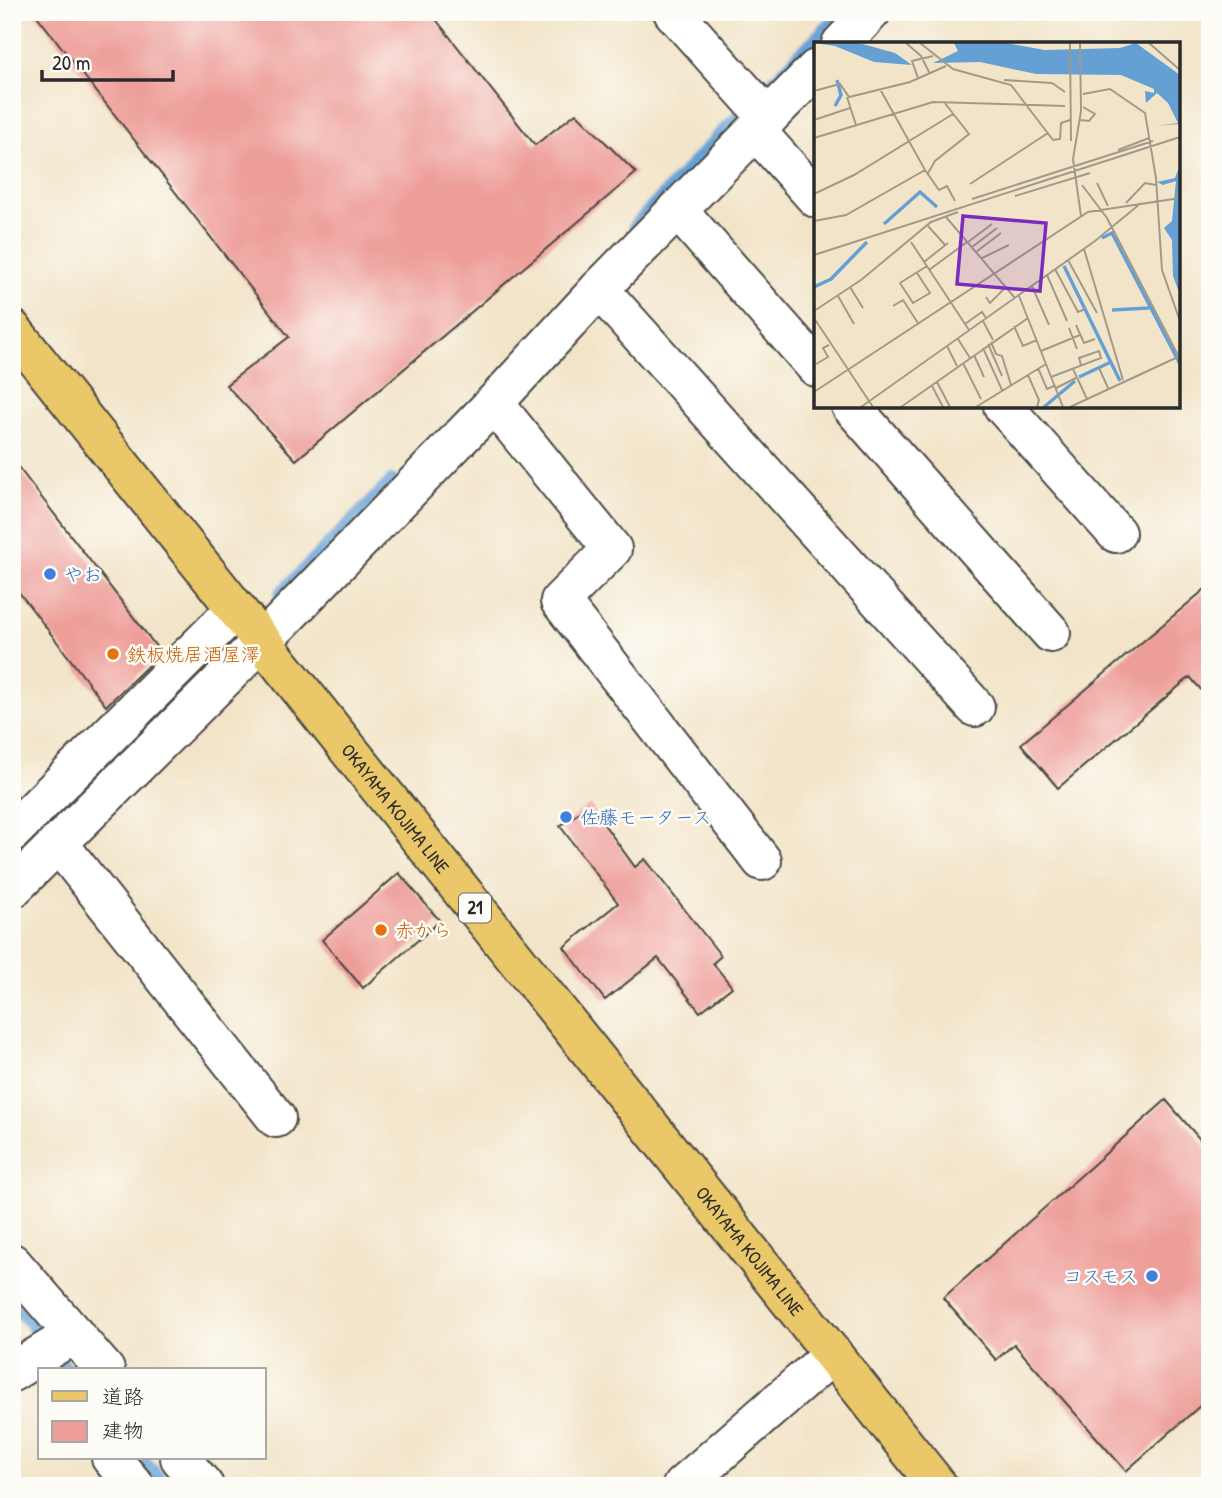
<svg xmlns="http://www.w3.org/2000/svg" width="1222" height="1498" viewBox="0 0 1222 1498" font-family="'Patrick Hand','Klee One',sans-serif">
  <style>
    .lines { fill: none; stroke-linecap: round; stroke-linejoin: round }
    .stream { stroke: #65a0d5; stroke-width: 12 }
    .building { fill: #ee9e99 }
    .minor-casing { stroke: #494743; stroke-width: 42 }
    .major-casing { stroke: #494743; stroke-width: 42 }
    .minor { stroke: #fff; stroke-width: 38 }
    .major { stroke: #eac769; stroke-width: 38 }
    .shop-dot { fill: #3f7fe0; stroke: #fdfcf7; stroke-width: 2.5 }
    .food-dot { fill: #e8710a; stroke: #fdfcf7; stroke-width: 2.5 }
    .labels { text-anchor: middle; stroke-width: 5; stroke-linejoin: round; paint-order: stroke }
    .shield { fill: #fdfcf7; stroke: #6a6a68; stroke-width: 2 }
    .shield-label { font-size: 18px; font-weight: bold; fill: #2b2b2b }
    .shop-label { font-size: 19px; fill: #366cbe; stroke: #fdfcf7; text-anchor: start }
    .food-label { font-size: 19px; fill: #c56008; stroke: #fdfcf7; text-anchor: start }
    .street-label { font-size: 19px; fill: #2b2b2b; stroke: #fdfcf7 }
    .inset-river { fill: none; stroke: #65a0d5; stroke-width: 3.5 }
    .inset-road { fill: none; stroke: #a29a89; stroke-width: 2 }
    .view { fill: #7b2cbf; fill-opacity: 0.15; stroke: #7b2cbf; stroke-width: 3.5 }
    .inset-edge { fill: none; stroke: #2b2b2b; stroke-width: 3.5 }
  </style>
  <rect width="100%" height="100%" fill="#fdfcf7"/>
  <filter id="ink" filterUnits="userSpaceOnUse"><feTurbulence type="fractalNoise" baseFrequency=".0143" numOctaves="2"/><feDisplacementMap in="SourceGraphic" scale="14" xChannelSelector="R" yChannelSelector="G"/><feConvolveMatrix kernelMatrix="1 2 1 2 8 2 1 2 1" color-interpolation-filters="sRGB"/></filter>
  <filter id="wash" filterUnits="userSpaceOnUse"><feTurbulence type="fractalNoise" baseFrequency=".00686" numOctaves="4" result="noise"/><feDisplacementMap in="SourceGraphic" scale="28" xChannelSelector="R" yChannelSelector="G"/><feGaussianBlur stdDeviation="1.57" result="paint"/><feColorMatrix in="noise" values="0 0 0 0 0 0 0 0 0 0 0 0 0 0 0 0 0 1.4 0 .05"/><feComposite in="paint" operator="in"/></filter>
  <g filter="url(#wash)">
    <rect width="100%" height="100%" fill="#f2e4c8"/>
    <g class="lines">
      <g class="stream">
        <polyline points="634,226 718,136 841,12"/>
        <polyline points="280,593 392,480"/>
        <polyline points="12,860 223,649"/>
        <polyline points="12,1303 69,1370"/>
        <polyline points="143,1458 166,1486"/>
      </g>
    </g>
    <g id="blocks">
      <g class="building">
        <polygon points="34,12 430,12 535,145 576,113 636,173 296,460 226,385 289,337"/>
        <polygon points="12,459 161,653 106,706 12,583"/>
        <polygon points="1210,585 1210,700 1190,677 1058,788 1021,744"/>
        <polygon points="590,805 635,867 645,859 721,956 713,963 732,987 700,1012 658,958 605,1000 564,947 618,903 560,826"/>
        <polygon points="399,873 440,921 363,988 322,940"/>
        <polygon points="1166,1100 1210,1151 1210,1397 1126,1471 1014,1344 996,1360 943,1298"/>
      </g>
    </g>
  </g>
  <g filter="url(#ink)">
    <use href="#blocks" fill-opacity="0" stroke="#494743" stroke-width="2"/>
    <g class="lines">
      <g class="minor-casing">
        <g id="minor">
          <polyline points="673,12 768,118"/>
          <polyline points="841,44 871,12"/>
          <polyline points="756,131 816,198"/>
          <polyline points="677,209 816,367"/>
          <polyline points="599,289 975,707"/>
          <polyline points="494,403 612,549 560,601 762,861"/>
          <polyline points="851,406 1051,633"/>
          <polyline points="1003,406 1116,533"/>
          <polyline points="12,832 236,609"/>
          <polyline points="58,843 276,1118"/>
          <polyline points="12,889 281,622 494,403 599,289 816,69"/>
          <polyline points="12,1263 105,1370"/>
          <polyline points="12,1372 74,1334"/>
          <polyline points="111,1458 135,1486"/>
          <polyline points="180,1458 204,1486"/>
          <polyline points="682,1486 833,1354"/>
        </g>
      </g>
      <g class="major-casing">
        <g id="major">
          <path id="s1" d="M12,329L938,1486"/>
        </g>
      </g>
      <use href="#minor" class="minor"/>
      <use href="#major" class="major"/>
    </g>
  </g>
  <g class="shop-dot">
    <circle cx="50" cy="574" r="7"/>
    <circle cx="566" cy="817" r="7"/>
    <circle cx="1152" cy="1276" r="7"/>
  </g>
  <g class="food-dot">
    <circle cx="113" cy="654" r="7"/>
    <circle cx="381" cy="930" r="7"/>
  </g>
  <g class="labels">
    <rect class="shield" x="459" y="893.5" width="32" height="29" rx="5"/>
    <g class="shield-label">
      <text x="475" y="914">21</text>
    </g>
    <g class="shop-label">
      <text x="64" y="581">やお</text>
      <text x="580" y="824">佐藤モータース</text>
      <text x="1138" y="1283" text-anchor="end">コスモス</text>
    </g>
    <g class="food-label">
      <text x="127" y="661">鉄板焼居酒屋澤</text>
      <text x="395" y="937">赤から</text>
    </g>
    <g class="street-label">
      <text dy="7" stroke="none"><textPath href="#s1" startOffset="614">OKAYAMA KOJIMA LINE</textPath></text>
      <text dy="7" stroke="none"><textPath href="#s1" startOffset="1181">OKAYAMA KOJIMA LINE</textPath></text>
    </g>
  </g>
  <g transform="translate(814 42)">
    <rect width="366" height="366" fill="#f2e4c8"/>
    <path d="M0,1H45L81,11L98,23L60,20L21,4ZM140,1H192L231,8L306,6L322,1L366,33V86L364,82L343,84L364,81L354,61L343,51L332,61L331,49L340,51V47L307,33L222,32L166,20L119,21L144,9ZM366,123V253L359,234L358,198L350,186L358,179L362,139L349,143L343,140L361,136Z" fill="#65a0d5"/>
    <path class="inset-river" d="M21,64L27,53L23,38M70,182L106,150L123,165M288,196L298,191L366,322M250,224L306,339M0,245L17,237L53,200M298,268L335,266M265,335L297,320M230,365L261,339"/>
    <path class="inset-road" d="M92,1L107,14L116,32M106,1L139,27L197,43L239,98L246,97L247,81L256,78M256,1L257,99M266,1L267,69L259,117L267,174M335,1L366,28M104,36L98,19L119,14M190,38L238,41L251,50M66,47L111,128L125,148L133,144L141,159M0,49L26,42L35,55L96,40L132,24M269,52L296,47L331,71L342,136L348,228L366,279M33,55L42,83M0,78L36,66M266,78L275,79L281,72L269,65M0,96L119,60L251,64M304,108L335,96M114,131L121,119L155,92L130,60M283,141L294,164M156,142L234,91M268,143L293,176L366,317M0,152L40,133L139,72M201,154L276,131M158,157L339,99M312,161L331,141L342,143M132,175L201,256M0,179L32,173L111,128M114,184L131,203M97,200L155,288M154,200L178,182M158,205L183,186M270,207L309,338M162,210L187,191M0,213L366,95M168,216L195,203M254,218L283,271M110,220L134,201M241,227L264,270L271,267M115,228L153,200M103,231L116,251L99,261L86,241L113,224M233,233L253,279M218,244L235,283M36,245L49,266M24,254L40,282M205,254L249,365M172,255L176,261L191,246M79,264L89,258L104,281M0,269L47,238L117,180L144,170M0,276L59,365M169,279L179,298M151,282L168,270L172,276M262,283L270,301L281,297M200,284L209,304L223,298M255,286L263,307M144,297L156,316M177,300L182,312L188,314L197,343M174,302L188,334M133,304L143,324M169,306L188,348M227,309L266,293M160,313L170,335M149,321L167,357M2,322L14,315L9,306L15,303M224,326L233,347L240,344M285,326L294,346M259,327L273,357M214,333L225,358L223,365M237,335L287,316L285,309L265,316L267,323M123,340L136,365M118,344L129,365M242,346L262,336M0,350L274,170L366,156M47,365L281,199L327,161M87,365L214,276M162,365L232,322M256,365L366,314"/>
    <path class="view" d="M149,174L232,181L226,249L143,242Z"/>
    <rect width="366" height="366" class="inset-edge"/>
  </g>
  <rect width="1222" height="1498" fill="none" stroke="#fdfcf7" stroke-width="42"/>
  <rect x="38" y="1368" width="228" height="91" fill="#fdfcf7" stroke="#a9a8a5" stroke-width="2"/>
  <rect x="52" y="1391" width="35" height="10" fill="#eac769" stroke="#a9a8a5" stroke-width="2"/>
  <text x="102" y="1404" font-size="21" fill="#2b2b2b">道路</text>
  <rect x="52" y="1421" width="35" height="21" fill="#ee9e99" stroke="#a9a8a5" stroke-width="2"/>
  <text x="102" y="1438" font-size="21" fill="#2b2b2b">建物</text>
  <path d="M42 70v10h131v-10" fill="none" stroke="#2b2b2b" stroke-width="3.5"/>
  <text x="52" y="70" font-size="21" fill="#2b2b2b" stroke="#fdfcf7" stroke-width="5" paint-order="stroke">20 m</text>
</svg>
